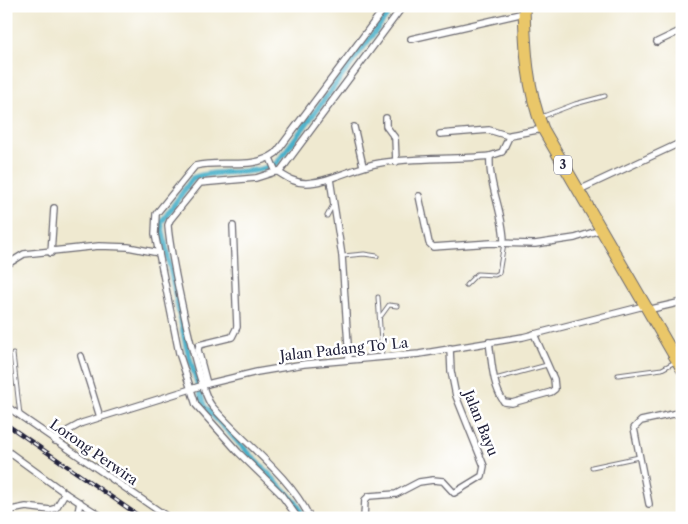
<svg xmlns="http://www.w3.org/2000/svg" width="688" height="524" viewBox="0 0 688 524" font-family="'Libre Caslon Text',serif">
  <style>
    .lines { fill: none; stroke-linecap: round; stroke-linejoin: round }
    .canal { stroke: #4ab0c9; stroke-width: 6 }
    .lane-casing { stroke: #6a686f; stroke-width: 5 }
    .street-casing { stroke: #6a686f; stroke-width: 8 }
    .highway-casing { stroke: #6a686f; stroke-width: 13 }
    .lane { stroke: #fff; stroke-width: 3 }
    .street { stroke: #fff; stroke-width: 5.5 }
    .highway { stroke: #eac769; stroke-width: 11 }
    .rail-casing { stroke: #22223b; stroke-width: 4 }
    .rail { stroke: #fff; stroke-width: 2; stroke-dasharray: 5.5; stroke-linecap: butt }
    .labels { text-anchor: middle; stroke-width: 5; stroke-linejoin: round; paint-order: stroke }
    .shield { fill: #fff; stroke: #646476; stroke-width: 1 }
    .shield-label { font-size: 12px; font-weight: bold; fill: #22223b }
    .street-label { font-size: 14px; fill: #22223b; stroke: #fff }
  </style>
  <rect width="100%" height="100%" fill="#fff"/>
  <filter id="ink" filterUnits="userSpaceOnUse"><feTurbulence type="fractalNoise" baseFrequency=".02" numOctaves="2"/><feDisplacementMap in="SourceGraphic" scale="10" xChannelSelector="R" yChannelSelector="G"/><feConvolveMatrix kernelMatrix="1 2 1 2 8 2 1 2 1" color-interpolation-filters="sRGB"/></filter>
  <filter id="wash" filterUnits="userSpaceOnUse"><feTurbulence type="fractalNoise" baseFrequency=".0096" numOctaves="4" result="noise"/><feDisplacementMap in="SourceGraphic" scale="20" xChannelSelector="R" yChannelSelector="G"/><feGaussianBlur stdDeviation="1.12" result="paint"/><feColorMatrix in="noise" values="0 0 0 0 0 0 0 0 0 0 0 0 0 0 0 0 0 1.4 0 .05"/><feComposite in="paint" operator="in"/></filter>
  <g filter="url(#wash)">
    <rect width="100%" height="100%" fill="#efe9d0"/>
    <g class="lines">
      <path class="canal" d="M304,518L297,504L204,406L186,345L161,223L193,178C219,168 253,177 277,163L394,6"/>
    </g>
  </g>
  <g filter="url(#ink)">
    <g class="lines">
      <g class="lane-casing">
        <g id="lane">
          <polyline points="541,117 575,104 605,96"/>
          <polyline points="327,216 333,205"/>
          <polyline points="343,256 364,254 377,256"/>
          <polyline points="466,285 477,274 495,275 499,273 504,243"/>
          <polyline points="378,297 382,357"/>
          <polyline points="381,316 389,305 397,306"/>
          <polyline points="13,354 20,415"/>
          <polyline points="618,375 662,369 675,362"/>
          <polyline points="495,379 547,365"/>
          <polyline points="592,467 639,457"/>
        </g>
      </g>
      <g class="street-casing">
        <g id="street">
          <polyline points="411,39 524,13"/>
          <polyline points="657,42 682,30"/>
          <polyline points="386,118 386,126 395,138 396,162"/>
          <polyline points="354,127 363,166"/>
          <polyline points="440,134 489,130 509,136"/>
          <path d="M490,156C488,185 504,213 504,243"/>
          <polyline points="270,158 276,172"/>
          <path d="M278,172C287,178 295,183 306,183C331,182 354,167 380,163C416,157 454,160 490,156L502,152L510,135L543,129"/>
          <polyline points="330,179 342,256 349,359"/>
          <polyline points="577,191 682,142"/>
          <polyline points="419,196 429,243 433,247 491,243 535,244 575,238 600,230"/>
          <polyline points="51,253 54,208"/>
          <polyline points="6,265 24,254 99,246 128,247 159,253"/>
          <polyline points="647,310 682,302"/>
          <path d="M489,342C492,361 492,385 504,402L512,403L551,392L555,389L554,379L534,334"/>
          <polyline points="81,356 100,417"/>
          <polyline points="207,384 198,350 199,345 232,337 237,327 233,226"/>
          <polyline points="6,406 169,518"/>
          <polyline points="55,441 60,435 82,423 207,384 257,372 304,364 419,354 523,337 644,306"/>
          <polyline points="6,450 65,493 104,518"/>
          <polyline points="649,504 634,428 641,421 682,412"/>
          <polyline points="6,511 26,507 50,510 56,508 65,493"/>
          <polyline points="77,518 80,502"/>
          <path d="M298,518L280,493L238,452L196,405L179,353L155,234L156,214L195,166C222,159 252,171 276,153L386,6"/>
          <path d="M310,518C288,473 244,444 212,406C198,390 169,251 168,225L170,220L200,183L256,178L281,170L403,6"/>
          <polyline points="364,518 365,500 369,496 396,494 419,482 433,480 443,481 454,493 482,476 484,466 456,396 451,371 450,348"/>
        </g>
      </g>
      <g class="highway-casing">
        <path id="highway" d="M524,6C525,48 527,90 543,129L682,369"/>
      </g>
      <use href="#lane" class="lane"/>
      <use href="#street" class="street"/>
      <use href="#highway" class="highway"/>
      <g class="rail-casing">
        <polyline id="rail" points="6,424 142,518"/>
      </g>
      <use href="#rail" class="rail"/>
    </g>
  </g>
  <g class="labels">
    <rect class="shield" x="554" y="155.5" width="18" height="19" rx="4"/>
    <g class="shield-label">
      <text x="563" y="169">3</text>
    </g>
    <g class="street-label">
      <text transform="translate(344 349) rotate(-6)" y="5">Jalan Padang To' La</text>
      <text transform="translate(481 423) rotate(68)" y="5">Jalan Bayu</text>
      <text transform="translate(94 452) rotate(35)" y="5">Lorong Perwira</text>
    </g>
  </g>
  <rect width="688" height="524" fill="none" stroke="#fff" stroke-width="25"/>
</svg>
